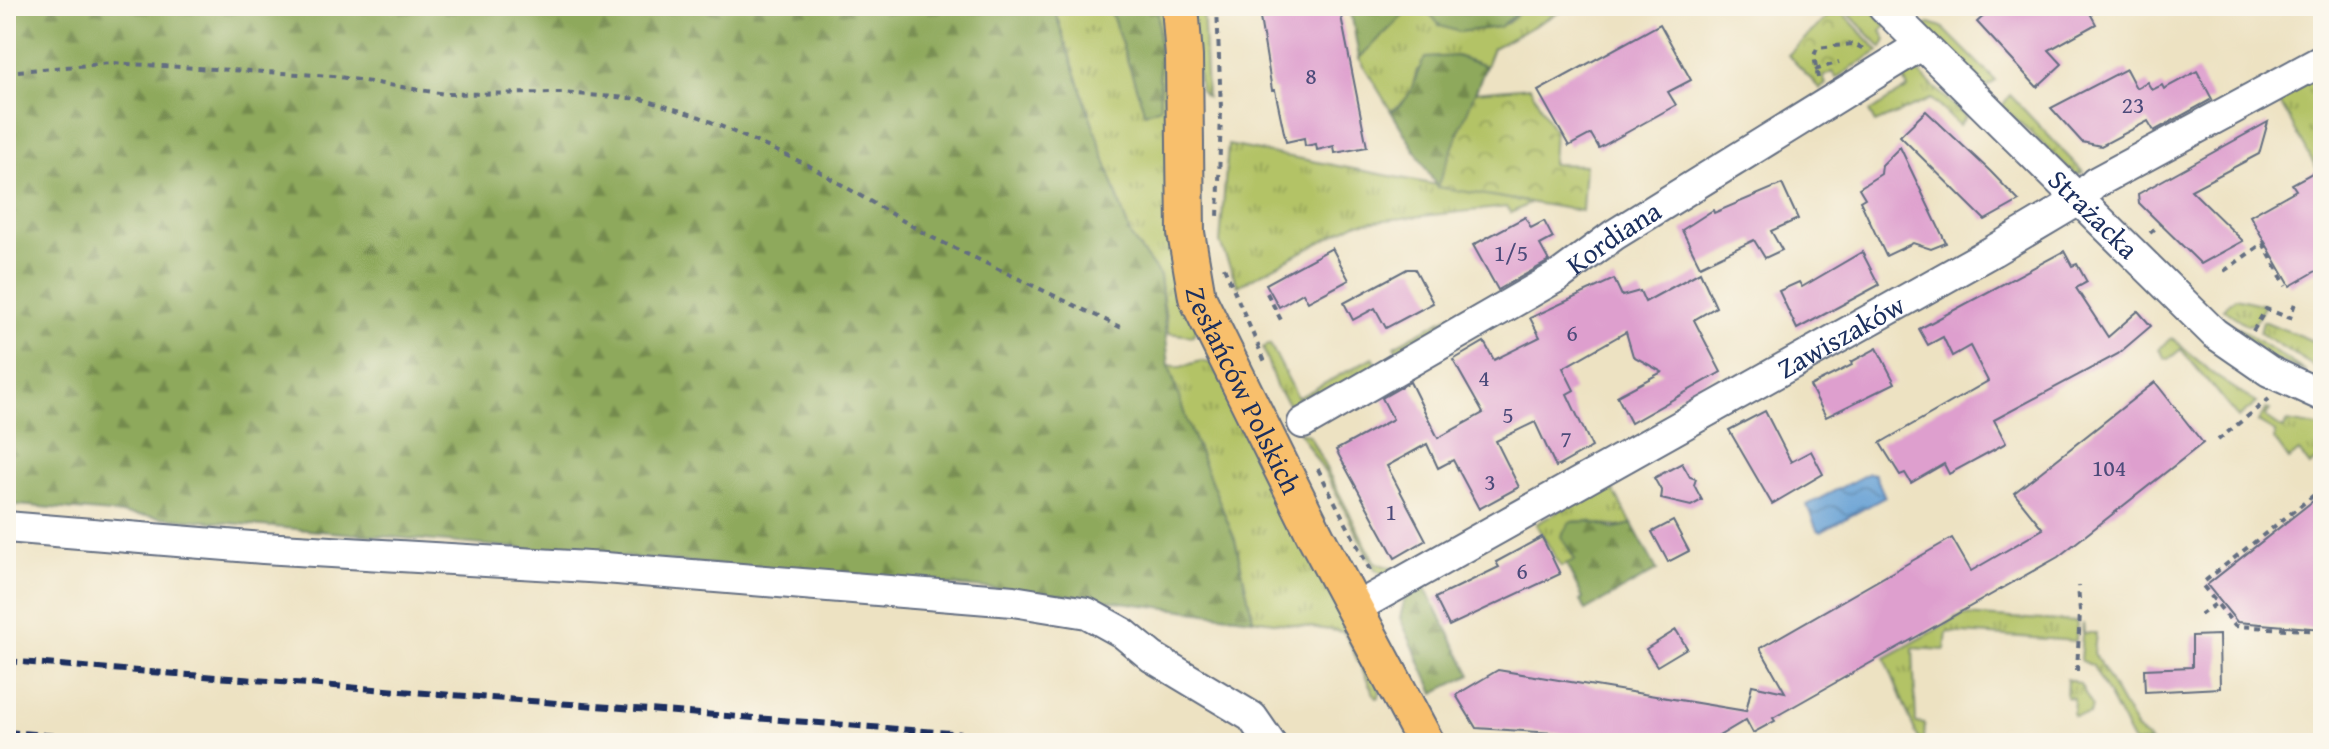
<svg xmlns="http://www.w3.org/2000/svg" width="2329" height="749" viewBox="0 0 2329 749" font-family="'Gentium Book Plus',serif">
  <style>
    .grass { fill: url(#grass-tufts); stroke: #677962; stroke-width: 2 }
    .forest { fill: url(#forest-firs); stroke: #546c5c; stroke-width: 2 }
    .park { fill: url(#park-crowns); stroke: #677962; stroke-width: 2 }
    .water { fill: url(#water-waves); stroke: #3f6799; stroke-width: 2 }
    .building { fill: #de9fce }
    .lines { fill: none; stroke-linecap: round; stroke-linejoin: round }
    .minor-casing { stroke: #646e81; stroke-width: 34 }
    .major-casing { stroke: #646e81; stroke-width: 40 }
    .path { stroke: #646e81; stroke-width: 4; stroke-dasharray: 6 6; stroke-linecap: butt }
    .minor { stroke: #fff; stroke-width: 30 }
    .major { stroke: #f8bf6c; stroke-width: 36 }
    .rail { stroke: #1b2f5e; stroke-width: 6; stroke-dasharray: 12 6; stroke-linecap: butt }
    .labels { text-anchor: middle; stroke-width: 6; stroke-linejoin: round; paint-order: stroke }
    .number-label { font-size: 24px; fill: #4c4b7a }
    .street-label { font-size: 28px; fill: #1b2f5e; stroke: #fbf7ec }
  </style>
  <defs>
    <pattern id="grass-tufts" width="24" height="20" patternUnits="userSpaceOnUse" patternTransform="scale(2)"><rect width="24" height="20" fill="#b3c366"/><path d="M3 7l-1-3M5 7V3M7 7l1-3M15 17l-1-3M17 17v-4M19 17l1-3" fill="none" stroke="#919f57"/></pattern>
    <pattern id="forest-firs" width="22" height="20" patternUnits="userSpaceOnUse" patternTransform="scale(2)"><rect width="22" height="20" fill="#8ea95b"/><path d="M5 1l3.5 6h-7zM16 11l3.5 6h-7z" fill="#738a4e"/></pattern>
    <pattern id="park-crowns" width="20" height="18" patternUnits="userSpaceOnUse" patternTransform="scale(2)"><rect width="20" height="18" fill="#b3c366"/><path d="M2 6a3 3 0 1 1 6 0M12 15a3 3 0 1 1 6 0" fill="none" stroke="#919f57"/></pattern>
    <pattern id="water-waves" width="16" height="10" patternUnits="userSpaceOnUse" patternTransform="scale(2)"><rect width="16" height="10" fill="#639fd4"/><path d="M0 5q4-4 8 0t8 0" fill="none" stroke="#5182af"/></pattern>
  </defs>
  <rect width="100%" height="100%" fill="#fbf7ec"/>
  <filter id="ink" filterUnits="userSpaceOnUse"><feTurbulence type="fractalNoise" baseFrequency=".0125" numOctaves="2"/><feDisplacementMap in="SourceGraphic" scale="16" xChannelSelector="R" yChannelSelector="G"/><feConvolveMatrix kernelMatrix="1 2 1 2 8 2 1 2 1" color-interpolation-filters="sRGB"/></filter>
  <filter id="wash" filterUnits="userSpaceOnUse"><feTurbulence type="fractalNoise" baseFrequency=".006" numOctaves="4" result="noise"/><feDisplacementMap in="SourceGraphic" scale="32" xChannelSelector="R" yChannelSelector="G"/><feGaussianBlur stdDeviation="1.8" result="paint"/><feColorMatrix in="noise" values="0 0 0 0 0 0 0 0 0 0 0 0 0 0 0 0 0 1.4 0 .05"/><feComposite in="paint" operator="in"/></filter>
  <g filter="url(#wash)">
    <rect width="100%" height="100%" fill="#ede2c2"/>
    <g class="grass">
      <polygon points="1053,6 1109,6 1145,113 1160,106 1158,6 1168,6 1197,330 1192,336 1168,333 1160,276 1131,237"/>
      <polygon points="1191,6 1203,6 1207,97 1200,90"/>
      <polygon points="1413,6 1424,6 1430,15 1459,32 1508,23 1526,6 1571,6 1493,48 1486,66 1456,56 1417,70 1410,96 1391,111 1359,58"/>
      <polygon points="1841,6 1867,6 1886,25 1881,31 1886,40 1882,48"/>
      <polygon points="1930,23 1942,27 1996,81 1984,88 1923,28"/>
      <polygon points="1918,72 1966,117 1959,125 1931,99 1875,123 1869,112 1908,88 1903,77"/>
      <polygon points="2323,72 2323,180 2277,97"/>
      <polygon points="2010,95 2083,172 2076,175 2002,106"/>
      <polygon points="1228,145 1531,203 1511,213 1507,207 1356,223 1238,286 1220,243"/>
      <polygon points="2235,298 2265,305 2254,324 2247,325 2223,309"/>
      <polygon points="1479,300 1485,311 1400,357 1394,346"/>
      <polygon points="2222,317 2306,372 2271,358"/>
      <polygon points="2263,321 2323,345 2323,372 2260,333"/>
      <polygon points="2172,338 2217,377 2257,403 2238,418 2181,349 2169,359 2165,358 2159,349"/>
      <polygon points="1270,344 1298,398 1373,357 1379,369 1293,420 1291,407 1277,389 1263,348"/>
      <polygon points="1201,361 1215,364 1380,691 1379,697 1376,698 1344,632 1253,619 1235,540 1187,422 1169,365 1180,367"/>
      <polygon points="2266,409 2270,410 2265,417 2283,429 2288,422 2323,428 2323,456 2310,466 2299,452 2289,460 2274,439 2275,432 2258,422"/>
      <polygon points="1299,432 1309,435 1375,563 1400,570 1388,577 1375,569 1327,476"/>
      <path d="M1609,483L1632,524C1609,531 1593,519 1570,522L1575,560L1561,567L1536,524Z"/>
      <polygon points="1963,615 2077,622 2076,641 1947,632 1945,650 1913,648 1916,723 1925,724 1924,742 1938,743 1923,743 1916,734 1885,658"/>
      <polygon points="2083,623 2084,633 2096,633 2094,653 2137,730 2151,743 2134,743 2093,666 2080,660"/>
      <polygon points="2067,679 2080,684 2092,706 2090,714 2073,716 2074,698 2066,697"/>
    </g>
    <g class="forest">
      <polygon points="6,6 1053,6 1131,237 1160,276 1169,366 1187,422 1235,540 1253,619 1066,595 6,504"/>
      <polygon points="1109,6 1158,6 1160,107 1145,113"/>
      <polygon points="1350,6 1413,6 1359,58"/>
      <polygon points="1424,6 1526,6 1500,27 1459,32 1440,26"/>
      <path d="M1456,56L1486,66L1437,187L1391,111C1416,97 1411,79 1425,58Z"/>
      <polygon points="1589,521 1613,529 1632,524 1657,570 1585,611 1580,600 1583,598 1566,564 1575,560 1561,536 1570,522"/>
      <polygon points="1424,586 1471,675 1434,693 1400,618 1405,597"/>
    </g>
    <g class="park">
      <polygon points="1837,7 1879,51 1836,78 1832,72 1823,77 1826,84 1820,89 1788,55"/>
      <polygon points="1530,87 1554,131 1552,164 1585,165 1582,211 1437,187 1475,92"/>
    </g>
    <polygon class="water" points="1869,473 1875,474 1885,497 1821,532 1817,530 1807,505"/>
    <g id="blocks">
      <g class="building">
        <polygon points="1258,6 1339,6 1367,147 1335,153 1334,146 1317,150 1316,144 1305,146 1304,138 1286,142 1275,90 1272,90"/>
        <polygon points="1995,6 2086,6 2096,24 2049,50 2062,64 2037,87 1977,22"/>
        <polygon points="1660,24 1691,80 1668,92 1676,105 1599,148 1591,134 1569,146 1538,91"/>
        <polygon points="2126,69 2136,88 2147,82 2152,90 2162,85 2164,89 2197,71 2212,99 2154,131 2148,121 2101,146 2082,142 2051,108"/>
        <polygon points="1926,111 1990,171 2019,201 1985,220 1900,136"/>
        <polygon points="2268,122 2259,154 2191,190 2243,241 2201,264 2139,203 2138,194"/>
        <polygon points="1900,147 1946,243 1931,249 1913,243 1886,256 1860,201 1865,198 1859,188 1881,174 1882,165"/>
        <polygon points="2323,167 2323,267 2290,286 2250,216 2296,190 2292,184"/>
        <polygon points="1782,184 1798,219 1771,231 1782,250 1765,258 1754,240 1700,266 1682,230 1713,210 1714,213"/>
        <polygon points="1525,217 1531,228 1544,221 1553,238 1540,245 1549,261 1498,290 1473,245"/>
        <polygon points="1332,248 1349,280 1308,302 1303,293 1279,307 1266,284"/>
        <polygon points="2064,251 2072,266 2077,264 2087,282 2076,288 2108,337 2138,311 2151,326 2118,354 1994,420 2006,443 1949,474 1944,464 1911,483 1905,473 1900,475 1880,443 1988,381 1970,346 1952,356 1943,337 1928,345 1919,329"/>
        <polygon points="1862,252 1879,285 1797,329 1779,291 1799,282 1802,287"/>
        <polygon points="1407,269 1415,269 1433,303 1386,328 1375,308 1353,320 1344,303"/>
        <polygon points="1700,272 1716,307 1694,320 1721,372 1631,423 1617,396 1662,372 1633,356 1626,332 1563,368 1574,390 1567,394 1592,447 1556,467 1535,422 1496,441 1519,487 1479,509 1453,460 1438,468 1427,444 1387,466 1426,540 1395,558 1336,450 1393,419 1382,398 1410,382 1438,438 1483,413 1453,360 1484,342 1494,360 1540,337 1530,318 1614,279 1622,296 1640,291 1645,302"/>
        <polygon points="1877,348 1895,383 1826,417 1810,386 1852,365 1851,362"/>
        <polygon points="2155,382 2203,443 2058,557 1773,718 1775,721 1753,733 1746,720 1707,743 1476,728 1456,695 1498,670 1746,711 1752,685 1785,692 1760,648 1952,538 1971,571 2043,529 2014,493"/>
        <polygon points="1765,411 1791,462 1811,451 1823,474 1772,504 1729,430"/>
        <polygon points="1682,463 1690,477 1696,479 1694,485 1702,500 1691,506 1661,499 1662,492 1654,478"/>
        <polygon points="2323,493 2323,629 2237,622 2207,585"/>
        <polygon points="1673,521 1689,551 1668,562 1652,532"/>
        <polygon points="1542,537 1560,574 1449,626 1435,598 1499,567 1496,562"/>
        <polygon points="1676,630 1687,648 1657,666 1646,649"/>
        <polygon points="2219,635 2220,688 2145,692 2144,669 2192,667 2192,636"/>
      </g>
    </g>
  </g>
  <g filter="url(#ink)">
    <use href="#blocks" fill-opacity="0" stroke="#646e81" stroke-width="2"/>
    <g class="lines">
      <g class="minor-casing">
        <g id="minor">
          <path id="s1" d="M1883,6L2214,333L2269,371L2323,396"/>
          <path id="s2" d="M1303,423L1560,275L1614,235L1921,45"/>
          <polyline points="6,527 263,548 605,568 1013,601 1087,613 1123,633 1152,657 1252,717 1270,743"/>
          <path id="s3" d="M1354,609L1993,251L2077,201L2095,183L2323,60"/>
        </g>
      </g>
      <g class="major-casing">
        <g id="major">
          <path id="s4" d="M1180,6L1184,57L1186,233L1197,297L1316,537L1426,743"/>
        </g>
      </g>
      <g class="path">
        <polyline points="1217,6 1221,109 1218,219"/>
        <polyline points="1815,70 1839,62"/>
        <polyline points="6,72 112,63 333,76 445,94 562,93 642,99 700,117 808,165 929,236 1122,328"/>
        <polyline points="1818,78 1814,56 1817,48 1853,44 1864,49"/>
        <polyline points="2150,233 2160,224"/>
        <polyline points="1224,267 1265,362"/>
        <polyline points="2224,271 2263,243 2286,286"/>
        <polyline points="1267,293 1283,324"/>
        <polyline points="2253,331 2266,309 2290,318 2295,303"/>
        <polyline points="2218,440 2269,399"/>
        <polyline points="1318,469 1371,572"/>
        <polyline points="2323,488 2205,581 2203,586 2235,626 2323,631"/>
        <polyline points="2200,615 2217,603"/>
        <polyline points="2077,671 2080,611 2078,586"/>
      </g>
      <use href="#minor" class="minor"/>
      <use href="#major" class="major"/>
      <g class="rail">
        <polyline points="6,661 1082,743"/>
        <polyline points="6,732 151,743"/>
      </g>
    </g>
  </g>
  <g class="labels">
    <g class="number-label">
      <text x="1311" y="84">8</text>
      <text x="2133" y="113">23</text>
      <text x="1511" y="261">1/5</text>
      <text x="1572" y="341">6</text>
      <text x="1484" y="386">4</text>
      <text x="1508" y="423">5</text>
      <text x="1566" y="447">7</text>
      <text x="2109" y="476">104</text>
      <text x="1490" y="490">3</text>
      <text x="1391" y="520">1</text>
      <text x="1522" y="579">6</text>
    </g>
    <g class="street-label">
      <text dy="10" stroke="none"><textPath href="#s1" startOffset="296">Strażacka</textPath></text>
      <text dy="10" stroke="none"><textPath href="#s2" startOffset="362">Kordiana</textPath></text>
      <text dy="10" stroke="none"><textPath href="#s3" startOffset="558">Zawiszaków</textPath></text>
      <text dy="10" stroke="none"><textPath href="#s4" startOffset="396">Zesłańców Polskich</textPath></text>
    </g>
  </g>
  <rect width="2329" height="749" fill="none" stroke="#fbf7ec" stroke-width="32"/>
</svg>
